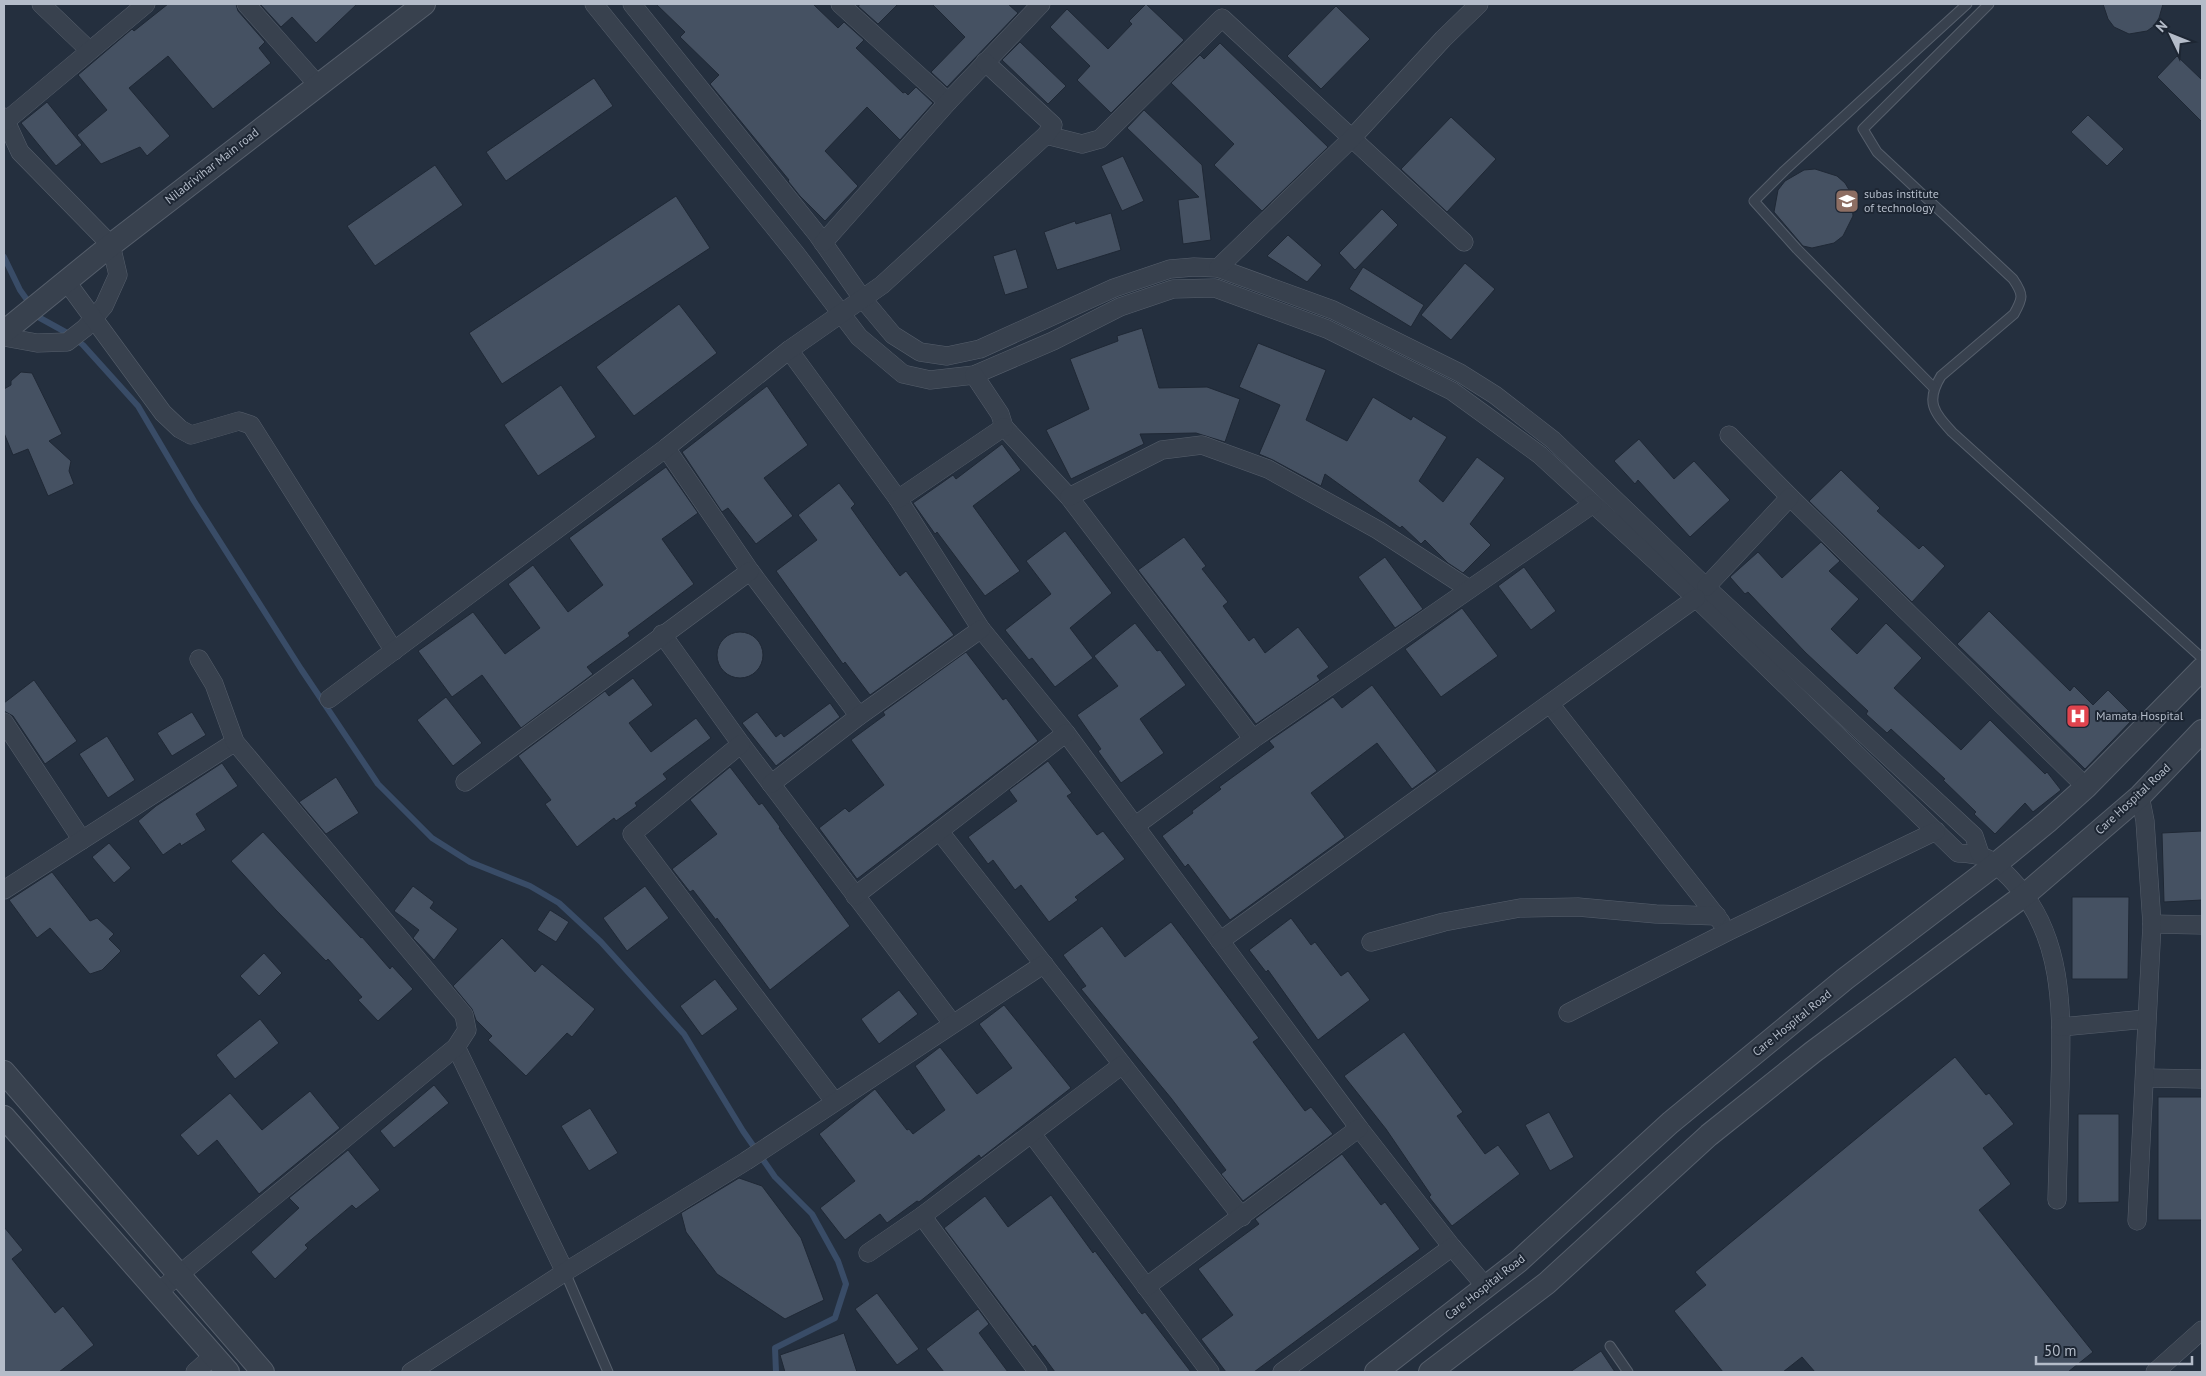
<svg xmlns="http://www.w3.org/2000/svg" width="2206" height="1376" viewBox="0 0 2206 1376" font-family="'PT Sans',sans-serif">
  <style>
    .lines { fill: none; stroke-linecap: round; stroke-linejoin: round }
    .stream { stroke: #394c67; stroke-width: 6 }
    .building { fill: #455162; stroke: #1f2835 }
    .service-casing { stroke: #565f6c; stroke-width: 11 }
    .minor-casing { stroke: #565f6c; stroke-width: 19 }
    .tertiary-casing { stroke: #565f6c; stroke-width: 24 }
    .service { stroke: #38414e; stroke-width: 9 }
    .minor { stroke: #38414e; stroke-width: 18 }
    .tertiary { stroke: #38414e; stroke-width: 22 }
    .labels { text-anchor: middle; stroke-width: 4; stroke-linejoin: round; paint-order: stroke }
    .street-label { font-size: 12px; fill: #b4bcc9; stroke: #1d2633 }
    .poi-label { font-size: 12px; fill: #b4bcc9; stroke: #1d2633; text-anchor: start }
  </style>
  <rect width="100%" height="100%" fill="#242f3e"/>
  <g class="lines">
    <polyline class="stream" points="4,257 20,290 40,318 69,334 83,345 138,406 194,501 301,669 378,784 432,838 470,862 530,886 559,903 601,942 684,1034 743,1131 775,1177 812,1214 838,1261 846,1284 835,1318 775,1348 776,1372"/>
  </g>
  <g class="building">
    <polygon points="168,4 236,4 238,11 265,42 259,48 271,63 213,109 168,56 129,88 170,136 147,156 140,147 101,164 77,135 107,110 78,75 132,29 134,31"/>
    <polygon points="260,4 357,4 316,43 292,17 281,27"/>
    <polygon points="656,4 813,4 838,28 844,22 864,40 856,48 903,93 905,92 908,95 916,87 933,103 900,140 867,107 825,151 858,186 825,221 800,196 788,181 789,180 710,84 719,75 680,37 685,32"/>
    <polygon points="861,4 898,4 878,24 858,6"/>
    <polygon points="932,4 1008,4 1018,13 947,87 931,72 965,37"/>
    <polygon points="1146,4 1184,40 1111,113 1077,80 1090,66 1050,27 1067,9 1108,49 1132,24 1129,21"/>
    <polygon points="2103,4 2163,4 2159,18 2154,26 2147,31 2129,34 2114,27 2108,19"/>
    <polygon points="1336,6 1370,39 1321,89 1287,56"/>
    <polygon points="1020,42 1066,86 1048,104 1002,60"/>
    <polygon points="1220,43 1328,147 1262,211 1214,165 1234,144 1171,83 1200,55 1204,59"/>
    <polygon points="2177,56 2202,80 2202,122 2157,77"/>
    <polygon points="594,78 613,106 506,181 486,152"/>
    <polygon points="47,102 82,145 56,166 21,123"/>
    <polygon points="1144,110 1202,165 1211,240 1183,244 1178,200 1199,197 1127,128"/>
    <polygon points="2088,115 2124,149 2107,166 2071,132"/>
    <polygon points="1451,117 1496,159 1447,212 1401,169"/>
    <polygon points="1123,156 1144,201 1122,211 1101,166"/>
    <polygon points="435,165 463,205 375,266 347,226"/>
    <polygon points="1815,169 1837,176 1845,183 1851,193 1853,216 1843,236 1834,243 1812,248 1803,246 1774,212 1778,190 1785,181 1804,170"/>
    <polygon points="676,196 710,248 502,384 469,333"/>
    <polygon points="1382,209 1398,225 1355,270 1339,253"/>
    <polygon points="1111,213 1121,250 1057,270 1044,232 1075,221 1076,224"/>
    <polygon points="1288,235 1322,265 1307,282 1267,256"/>
    <polygon points="1016,249 1028,288 1005,295 993,256"/>
    <polygon points="1465,263 1495,289 1451,340 1421,315"/>
    <polygon points="1363,267 1424,305 1411,327 1349,289"/>
    <polygon points="679,304 717,353 634,416 596,367"/>
    <polygon points="1142,328 1159,388 1207,387 1240,399 1225,442 1196,433 1140,434 1144,444 1071,479 1046,430 1089,409 1070,359 1118,341 1117,336"/>
    <polygon points="1258,343 1326,370 1306,420 1347,441 1373,397 1411,420 1413,416 1447,437 1419,481 1443,502 1477,457 1505,478 1470,524 1491,545 1463,573 1448,563 1425,540 1421,544 1402,526 1400,528 1325,474 1321,486 1273,460 1259,454 1280,405 1239,387"/>
    <polygon points="21,372 32,373 62,434 49,441 71,461 69,471 74,484 48,496 28,449 13,455 4,433 4,389 11,385 11,381"/>
    <polygon points="561,385 596,437 538,476 504,425"/>
    <polygon points="767,386 808,445 764,478 793,516 756,544 728,508 722,512 682,452"/>
    <polygon points="1639,439 1674,479 1694,461 1730,500 1690,537 1638,480 1635,484 1614,461"/>
    <polygon points="1002,444 1021,470 973,506 1020,571 985,596 937,532 935,534 913,503 953,475 956,479"/>
    <polygon points="666,467 698,513 662,539 694,584 628,633 630,636 587,667 593,674 521,728 482,675 452,697 418,651 473,612 505,654 540,628 508,584 533,565 568,612 603,585 569,538"/>
    <polygon points="1841,470 1880,508 1877,511 1919,549 1923,545 1945,566 1912,602 1809,501"/>
    <polygon points="839,483 855,504 851,508 873,539 900,576 906,571 954,635 870,695 845,662 843,664 776,571 817,540 798,515"/>
    <polygon points="1065,531 1112,593 1070,628 1093,658 1055,687 1032,658 1029,660 1005,630 1051,594 1026,561"/>
    <polygon points="1184,537 1206,566 1202,569 1228,602 1223,606 1249,641 1254,637 1265,653 1298,627 1329,667 1317,676 1320,680 1256,724 1138,570"/>
    <polygon points="1821,542 1840,561 1829,571 1859,599 1831,629 1857,654 1886,623 1922,658 1894,688 1961,750 1990,720 2045,774 2047,772 2061,790 2033,812 2025,803 1995,834 1974,814 1976,812 1943,780 1945,779 1891,729 1887,733 1866,714 1868,711 1805,652 1748,592 1745,594 1730,577 1758,552 1782,578"/>
    <polygon points="1385,557 1423,609 1395,628 1358,577"/>
    <polygon points="1524,567 1556,611 1531,630 1498,586"/>
    <polygon points="1462,608 1498,656 1441,697 1405,649"/>
    <polygon points="1989,611 2070,691 2074,686 2093,705 2108,690 2135,717 2085,769 1957,644"/>
    <polygon points="1135,623 1157,651 1160,650 1186,685 1140,719 1164,753 1121,783 1098,751 1101,749 1077,715 1118,686 1094,656"/>
    <circle cx="740" cy="655" r="23"/>
    <polygon points="966,652 1003,700 1006,698 1038,741 857,879 819,828 845,808 849,812 884,785 851,740 885,715 883,712"/>
    <polygon points="633,678 653,705 629,723 651,752 696,718 711,738 663,774 667,779 635,803 637,806 616,821 614,818 577,847 545,804 551,800 518,756 605,691 609,696"/>
    <polygon points="34,680 77,741 45,764 13,716 4,711 4,703"/>
    <polygon points="1372,685 1437,771 1412,789 1377,743 1311,793 1345,837 1230,920 1188,864 1185,867 1162,836 1193,813 1192,811 1221,789 1219,787 1274,747 1269,741 1333,697 1342,708"/>
    <polygon points="446,697 482,743 453,766 417,720"/>
    <polygon points="830,703 840,717 776,766 742,723 757,712 776,737 781,733 784,737"/>
    <polygon points="192,712 206,735 172,756 157,733"/>
    <polygon points="107,736 135,780 108,798 79,754"/>
    <polygon points="1048,761 1072,793 1067,796 1097,835 1103,831 1125,859 1075,897 1078,900 1049,922 1021,885 1015,890 993,860 988,864 968,837 1017,801 1009,790"/>
    <polygon points="222,763 238,786 196,814 206,830 181,846 180,843 163,855 138,821 156,806"/>
    <polygon points="730,767 759,805 762,803 780,827 779,828 850,926 770,990 717,918 716,920 693,890 690,892 672,869 717,834 690,800"/>
    <polygon points="336,777 359,813 326,834 299,802"/>
    <polygon points="2202,831 2202,900 2164,902 2162,833"/>
    <polygon points="263,832 361,938 362,937 390,969 392,966 413,989 378,1021 358,1000 362,997 328,959 326,961 276,910 231,861"/>
    <polygon points="109,843 131,868 114,883 92,857"/>
    <polygon points="52,872 90,921 97,918 114,934 109,939 121,951 102,970 90,974 50,928 37,938 9,900"/>
    <polygon points="413,886 434,902 430,908 458,929 434,960 413,938 419,930 394,911"/>
    <polygon points="645,886 669,918 627,951 603,918"/>
    <polygon points="2072,897 2129,897 2128,979 2072,979"/>
    <polygon points="550,910 569,922 556,942 537,930"/>
    <polygon points="1291,918 1311,945 1315,942 1341,976 1348,971 1370,1000 1318,1040 1268,970 1266,972 1249,950"/>
    <polygon points="1171,922 1259,1038 1253,1042 1305,1111 1311,1107 1333,1134 1243,1201 1221,1174 1226,1170 1171,1098 1081,989 1086,986 1063,955 1102,926 1125,957"/>
    <polygon points="502,938 535,972 542,964 595,1009 572,1037 567,1033 526,1076 488,1040 492,1036 476,1020 472,1009 453,986"/>
    <polygon points="264,953 282,973 259,996 240,976"/>
    <polygon points="715,979 738,1009 702,1036 680,1006"/>
    <polygon points="899,990 918,1014 879,1044 861,1019"/>
    <polygon points="1004,1005 1071,1088 981,1158 979,1155 919,1202 917,1201 887,1223 880,1214 845,1240 820,1208 855,1181 819,1134 875,1089 907,1130 909,1129 913,1134 945,1110 915,1066 940,1047 977,1094 1012,1068 979,1024"/>
    <polygon points="260,1019 279,1043 235,1079 216,1055"/>
    <polygon points="1404,1032 1463,1112 1457,1116 1485,1154 1498,1145 1520,1174 1452,1226 1429,1197 1431,1195 1386,1129 1344,1076"/>
    <polygon points="1955,1057 1986,1095 1989,1093 2014,1124 1983,1148 2011,1184 1979,1210 2093,1352 2068,1372 1815,1372 1802,1357 1783,1372 1723,1372 1674,1311 1706,1285 1695,1272"/>
    <polygon points="434,1085 449,1103 394,1148 380,1131"/>
    <polygon points="310,1091 340,1128 259,1194 217,1140 198,1156 180,1135 230,1093 262,1130"/>
    <rect x="2158" y="1097" width="44" height="123"/>
    <polygon points="590,1108 618,1153 589,1171 561,1126"/>
    <polygon points="1549,1112 1574,1157 1550,1171 1525,1125"/>
    <polygon points="2078,1114 2119,1114 2119,1202 2078,1203"/>
    <polygon points="348,1150 380,1190 356,1209 352,1205 305,1245 308,1248 275,1279 251,1252 299,1208 289,1198"/>
    <polygon points="1342,1154 1381,1205 1385,1202 1420,1249 1254,1372 1226,1372 1201,1339 1233,1315 1198,1269 1259,1224 1255,1219"/>
    <polygon points="739,1178 762,1186 801,1238 824,1300 785,1319 717,1274 686,1232 681,1213"/>
    <polygon points="1051,1195 1093,1253 1095,1251 1142,1314 1145,1312 1191,1372 1055,1372 1035,1345 1033,1347 944,1228 985,1196 1008,1227"/>
    <polygon points="4,1227 23,1250 12,1259 55,1313 63,1306 94,1345 59,1372 4,1372"/>
    <polygon points="877,1293 919,1349 897,1365 855,1309"/>
    <polygon points="978,1309 989,1324 979,1333 1008,1372 944,1372 926,1349"/>
    <polygon points="844,1333 857,1372 785,1372 780,1355"/>
    <polygon points="1601,1351 1615,1372 1570,1372"/>
  </g>
  <g class="lines">
    <g class="service-casing">
      <g id="service">
        <path d="M1989,4L1863,129L1877,152L2013,279C2024,295 2023,298 2014,314L1941,376C1925,402 1934,412 1952,432L2202,658"/>
        <polyline points="1934,388 1797,249 1754,201 1784,171 1967,4"/>
        <polyline points="565,1272 608,1372"/>
        <polyline points="1610,1346 1628,1372"/>
      </g>
    </g>
    <g class="minor-casing">
      <g id="minor">
        <polyline points="41,4 89,50"/>
        <polyline points="246,4 317,84"/>
        <path d="M594,4L796,254L859,337L903,374L930,380L974,375L1053,341L1120,307L1173,289L1215,288L1327,329L1452,391L1540,455L1696,598L1958,853C1986,854 1991,859 2010,878C2065,934 2062,1013 2060,1086C2059,1124 2058,1162 2057,1200"/>
        <polyline points="632,4 817,234 862,298 893,335 920,352 947,356 980,349 1114,288 1170,269 1194,267 1218,268 1333,310 1460,373 1495,395 1553,440 1706,587 1974,836 1980,854"/>
        <polyline points="840,4 948,102"/>
        <polyline points="4,117 20,152 111,245 118,275 104,306 85,328 67,342 37,343 4,337"/>
        <polyline points="6,121 146,4"/>
        <polyline points="1046,135 1082,144 1100,139 1222,18 1464,242"/>
        <polyline points="823,243 948,102 1041,4"/>
        <polyline points="1218,268 1352,138 1443,39 1479,4"/>
        <polyline points="66,281 163,413 180,429 191,435 239,421 251,425 394,651"/>
        <polyline points="789,350 898,499 981,629 1066,733 1359,1128 1452,1247 1486,1287"/>
        <polyline points="974,375 1000,414 1004,427 1069,497 1253,739"/>
        <polyline points="1729,435 1790,497 2086,787"/>
        <polyline points="666,448 750,571 859,716"/>
        <polyline points="1069,497 1162,450 1202,445 1268,469 1378,530 1469,589"/>
        <polyline points="898,499 1004,427"/>
        <polyline points="1706,587 1790,497"/>
        <polyline points="662,634 741,744 952,1023"/>
        <polyline points="329,699 666,448 789,350 882,285 1046,135 1053,125 985,62"/>
        <polyline points="1550,704 1721,922"/>
        <polyline points="4,722 82,840"/>
        <polyline points="741,744 632,834 834,1101"/>
        <polyline points="465,782 750,571"/>
        <polyline points="771,784 859,716 981,629"/>
        <polyline points="1135,826 1253,739 1593,504"/>
        <polyline points="940,832 1242,1217"/>
        <polyline points="4,890 235,742"/>
        <polyline points="855,896 1066,733"/>
        <polyline points="2152,924 2202,925"/>
        <polyline points="1220,941 1696,598"/>
        <polyline points="1371,942 1444,922 1520,908 1578,907 1656,914 1717,916"/>
        <polyline points="1568,1013 1729,931 1936,831"/>
        <polyline points="2061,1027 2146,1019"/>
        <polyline points="456,1047 565,1272"/>
        <polyline points="2146,1078 2202,1079"/>
        <polyline points="1032,1134 1210,1372"/>
        <polyline points="922,1216 1038,1372"/>
        <polyline points="2137,1221 2152,924 2145,821 2140,796"/>
        <polyline points="868,1253 922,1216 1122,1065"/>
        <polyline points="1146,1287 1359,1128"/>
        <polyline points="158,1292 456,1047 467,1030 464,1015 235,742 214,684 199,659"/>
        <polyline points="195,1372 214,1355"/>
        <polyline points="411,1372 565,1272 746,1161 1044,964"/>
        <polyline points="1282,1372 1452,1247"/>
        <polyline points="2155,1372 2202,1330"/>
      </g>
    </g>
    <g class="tertiary-casing">
      <g id="tertiary">
        <polyline points="4,332 111,245 424,4"/>
        <polyline points="4,1072 263,1372"/>
        <polyline points="4,1117 228,1372"/>
        <polyline points="1376,1372 1519,1261 1670,1123 1845,979 1996,864 2047,822 2086,787 2202,669"/>
        <polyline points="1430,1372 1547,1283 1709,1135 1813,1052 2026,894 2140,796 2202,731"/>
      </g>
    </g>
    <use href="#service" class="service"/>
    <use href="#minor" class="minor"/>
    <use href="#tertiary" class="tertiary"/>
  </g>
  <defs>
    <g id="university-square" transform="scale(1.25)"><rect x="-9" y="-9" width="18" height="18" rx="4" fill="#8d6e63" stroke="#1d2633"/><path d="M0-5L7-2L0 1L-7-2ZM-4 1L0 2.5L4 1V4Q0 6-4 4Z" fill="#fff"/></g>
    <g id="hospital-square" transform="scale(1.25)"><rect x="-9" y="-9" width="18" height="18" rx="4" fill="#e0444e" stroke="#1d2633"/><path d="M-5-5h3v3.5h4V-5h3V5h-3V1.5h-4V5h-3Z" fill="#fff"/></g>
  </defs>
  <g fill-rule="evenodd">
    <use href="#university-square" x="1847" y="201"/>
    <use href="#hospital-square" x="2078" y="716"/>
  </g>
  <g class="labels">
    <g class="street-label">
      <text transform="translate(212 166) rotate(-38)" y="4">Niladrivihar Main road</text>
      <text transform="translate(2133 799) rotate(-43)" y="4">Care Hospital Road</text>
      <text transform="translate(1792 1023) rotate(-39)" y="4">Care Hospital Road</text>
      <text transform="translate(1485 1287) rotate(-38)" y="4">Care Hospital Road</text>
    </g>
    <g class="poi-label">
      <text x="1864" y="198">subas institute<tspan x="1864" dy="14">of technology</tspan></text>
      <text x="2096" y="720">Mamata Hospital</text>
    </g>
  </g>
  <rect width="2206" height="1376" fill="none" stroke="#b4bcc9" stroke-width="10"/>
  <g transform="translate(2171 35) rotate(313)" stroke="#1d2633" stroke-width="4" paint-order="stroke">
  <path d="M0-4L9 19L0 12L-9 19Z" fill="#b4bcc9"/>
  <text y="-8" font-size="14" font-weight="bold" text-anchor="middle" fill="#b4bcc9">N</text>
  </g>
  <path d="M2036 1356v8h156v-8" fill="none" stroke="#b4bcc9" stroke-width="2.5"/>
  <text x="2044" y="1356" font-size="15" fill="#b4bcc9" stroke="#1d2633" stroke-width="4" paint-order="stroke">50 m</text>
</svg>
